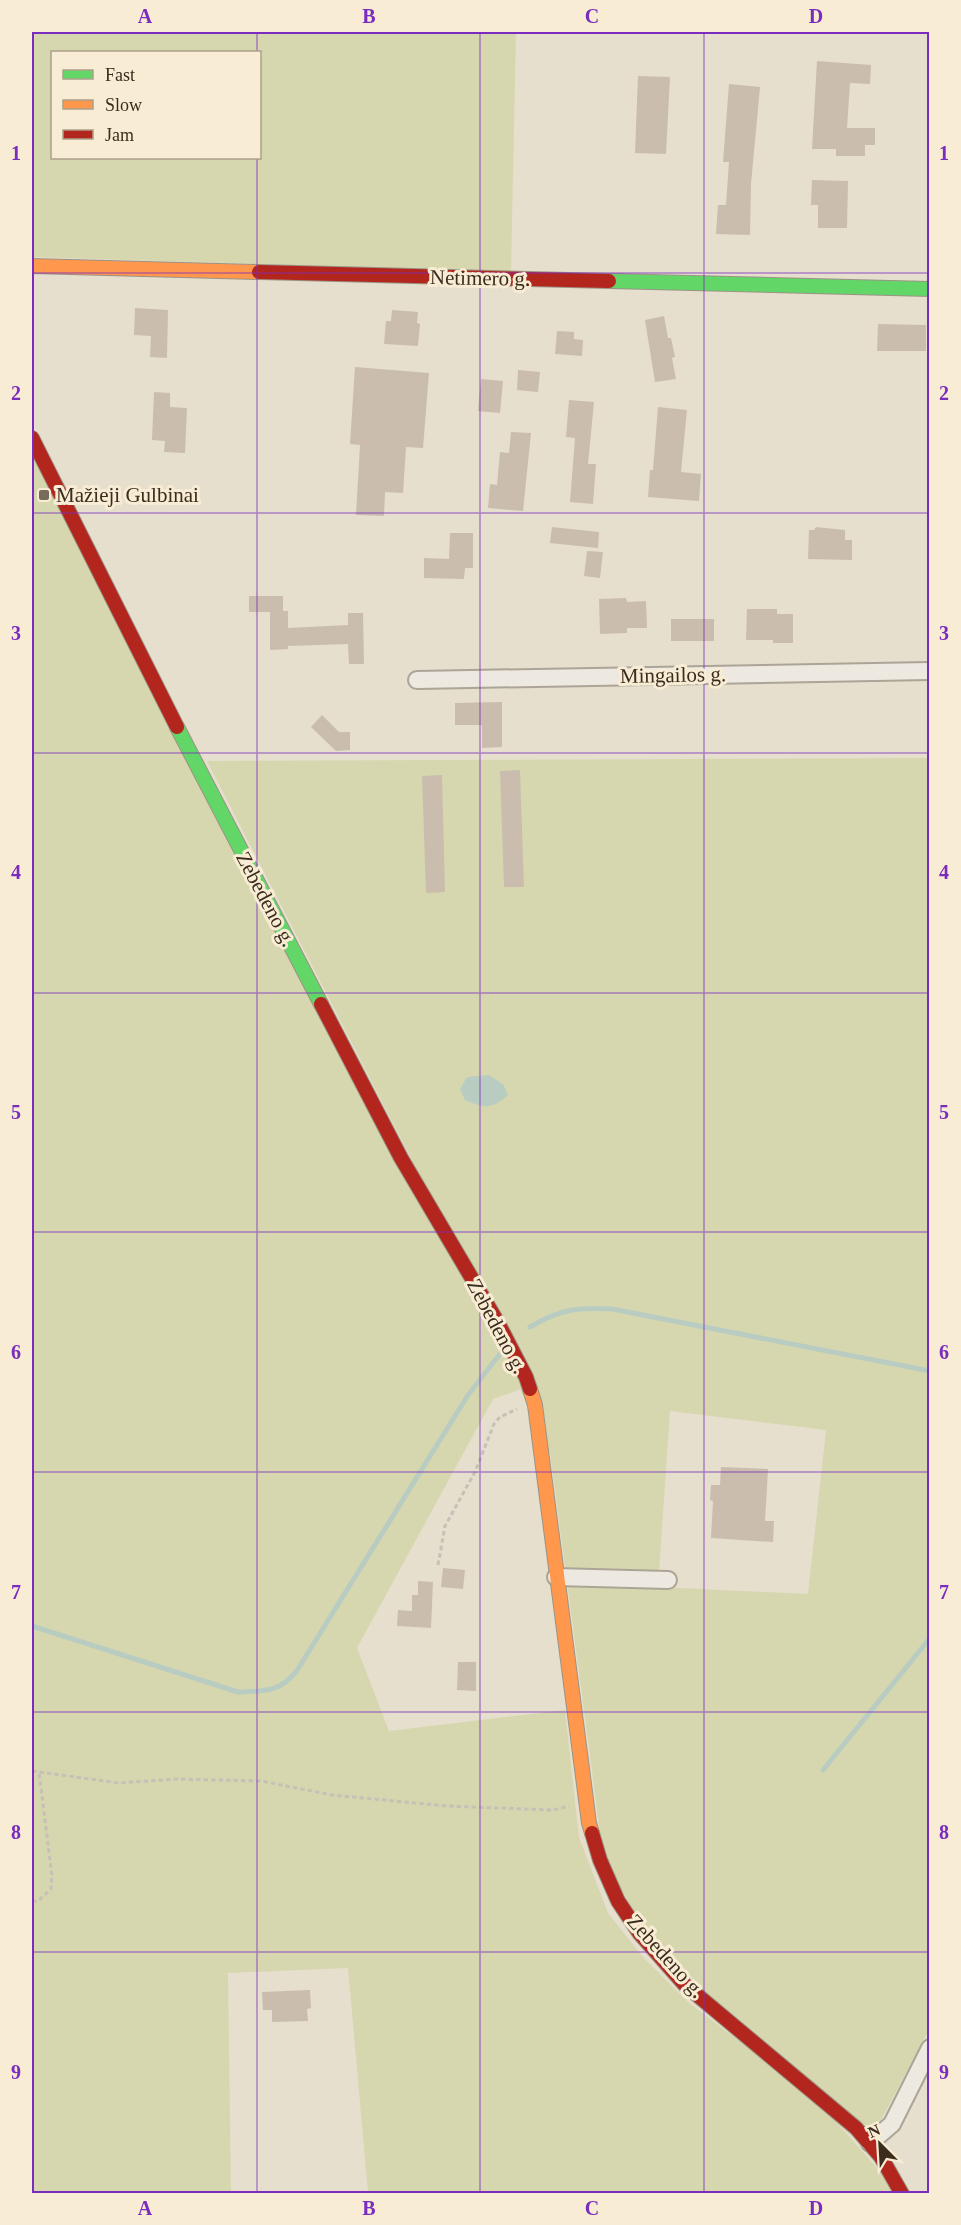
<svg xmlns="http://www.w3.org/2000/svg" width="961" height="2225" viewBox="0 0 961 2225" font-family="Georgia,serif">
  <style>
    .green { fill: #d7d7af; fill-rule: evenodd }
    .water { fill: #b9ccc1 }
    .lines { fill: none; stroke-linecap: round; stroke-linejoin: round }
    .stream { stroke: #b9ccc1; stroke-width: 5 }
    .building { fill: #cabdae }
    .street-casing { stroke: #aca496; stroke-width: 20 }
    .fast-casing { stroke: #9b9386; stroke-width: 16 }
    .slow-casing { stroke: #9b9386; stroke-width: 16 }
    .jam-casing { stroke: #9b9386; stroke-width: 16 }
    .path { stroke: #c7c0b6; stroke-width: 3; stroke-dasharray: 4.5 3; stroke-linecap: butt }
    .street { stroke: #eee9e0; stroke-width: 16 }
    .fast { stroke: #63d668; stroke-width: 14 }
    .slow { stroke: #ff974d; stroke-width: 14 }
    .jam { stroke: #b3261e; stroke-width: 14 }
    .grid { fill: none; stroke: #7b2cbf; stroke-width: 1.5; stroke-opacity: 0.55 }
    .poi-dot { fill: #786b5b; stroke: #f8edd4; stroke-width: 2 }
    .labels { text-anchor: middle; stroke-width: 6; stroke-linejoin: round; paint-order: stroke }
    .street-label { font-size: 21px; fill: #3c2c1d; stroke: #f8edd4 }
    .poi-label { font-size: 21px; fill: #3c2c1d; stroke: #f8edd4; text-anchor: start }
    .neatline { fill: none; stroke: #7b2cbf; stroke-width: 2 }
    .grid-label { font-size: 20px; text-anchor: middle; font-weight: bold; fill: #7b2cbf }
  </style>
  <rect width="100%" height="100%" fill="#e6dfce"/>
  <g class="green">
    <path d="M32,32H516L511,272L32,257ZM52,52H260V158H52Z"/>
    <polygon points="32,453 503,1350 521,1389 493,1399 357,1648 389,1731 565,1710 579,1837 608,1913 642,1956 688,2002 817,2100 899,2193 368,2193 348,1968 228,1973 231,2193 32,2193"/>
    <path d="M929,758L930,2028L881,2120L869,2129L704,1990L637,1918L603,1855L550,1453L418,1172L207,761ZM670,1411L826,1430L808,1594L658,1587Z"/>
  </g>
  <path class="water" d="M489,1075L503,1084L508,1095C492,1110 483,1108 465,1100L460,1089L467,1077Z"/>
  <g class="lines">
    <g class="stream">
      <path d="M530,1327C560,1309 578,1307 612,1309L930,1371"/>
      <path d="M32,1626L238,1692C264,1691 278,1693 296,1672L468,1395L503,1350"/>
      <polyline points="823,1770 930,1638"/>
    </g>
  </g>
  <g class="building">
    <polygon points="817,61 871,65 870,84 850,83 847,128 875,128 875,145 865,145 865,156 836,156 836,149 812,149"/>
    <polygon points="638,76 670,77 666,154 635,153"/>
    <polygon points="729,84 760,87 751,184 750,235 716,234 718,205 726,205 729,162 723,162"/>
    <polygon points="812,180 848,181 847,228 818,228 818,205 811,205"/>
    <polygon points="135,308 168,310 167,358 150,357 151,336 134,335"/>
    <polygon points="392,310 418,312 417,323 420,324 418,346 384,344 386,321 391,321"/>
    <polygon points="664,316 668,338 671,338 675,357 672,358 676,379 655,382 645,320"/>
    <polygon points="878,324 926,325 926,351 877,351"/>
    <polygon points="557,331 574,332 574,339 583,340 582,356 555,354"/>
    <polygon points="355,367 429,373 423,448 406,447 403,493 385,492 384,516 356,515 360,445 350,444"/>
    <polygon points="518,370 540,372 538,392 517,390"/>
    <polygon points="481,379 503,381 500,413 478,411"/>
    <polygon points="154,392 170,393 170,407 187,408 185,453 164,452 165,441 152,440"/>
    <polygon points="569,400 594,402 588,464 596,464 593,504 570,502 575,438 566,437"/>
    <polygon points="658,407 687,410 681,472 701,474 699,501 648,497 650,470 653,470"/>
    <polygon points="511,432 531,433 523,511 488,508 490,484 497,485 500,452 509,453"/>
    <polygon points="552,527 599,532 598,548 550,543"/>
    <polygon points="816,527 845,530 845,540 852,540 852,560 808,559 809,530 814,530"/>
    <polygon points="450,533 473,533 473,568 465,568 464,579 424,578 424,558 449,559"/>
    <polygon points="587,551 603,552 600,578 584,576"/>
    <polygon points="249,596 283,596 283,611 288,611 288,628 348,625 348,613 363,613 364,664 349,664 348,644 288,646 288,649 270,650 270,612 249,612"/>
    <polygon points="626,598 627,602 646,601 647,628 627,628 627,633 600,634 599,599"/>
    <polygon points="747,609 777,609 777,614 793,614 793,643 773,643 773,640 746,640"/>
    <rect x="671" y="619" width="43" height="22"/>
    <polygon points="502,702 502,747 482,748 482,725 455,725 455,703"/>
    <polygon points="322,715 339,732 350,732 350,750 336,751 311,727"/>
    <polygon points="520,770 524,887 504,887 500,771"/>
    <polygon points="442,775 445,892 426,893 422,776"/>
    <polygon points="721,1467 768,1469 765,1521 774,1521 773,1542 711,1538 713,1501 710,1500 711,1485 720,1485"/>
    <polygon points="443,1568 465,1570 463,1589 441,1587"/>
    <polygon points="418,1581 433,1582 431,1628 397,1626 398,1610 412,1611 412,1595 418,1595"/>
    <polygon points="458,1662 476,1662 476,1691 457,1690"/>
    <polygon points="310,1990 311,2008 307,2009 308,2021 272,2022 272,2010 263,2010 262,1992"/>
  </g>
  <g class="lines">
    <g class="street-casing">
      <g id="street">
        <polyline points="417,680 930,671"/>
        <polyline points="556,1577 668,1580"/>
        <polyline points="870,2143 892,2124 930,2048"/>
      </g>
    </g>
    <g class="fast-casing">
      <g id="fast">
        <polyline points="609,281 930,289"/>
        <polyline points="177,727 321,1004"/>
      </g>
    </g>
    <g class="slow-casing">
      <g id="slow">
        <polyline points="32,266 259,272"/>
        <polyline points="530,1389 535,1405 589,1823 592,1833"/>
      </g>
    </g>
    <g class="jam-casing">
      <g id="jam">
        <polyline points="259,272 609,281"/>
        <polyline points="32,438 177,727"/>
        <polyline points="321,1004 401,1158 497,1321 526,1377 530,1389"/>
        <polyline points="592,1833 600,1860 618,1901 640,1934 684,1984 856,2128 881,2157 902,2194"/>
      </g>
    </g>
    <g class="path">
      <polyline points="438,1565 445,1526 475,1472 494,1424 500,1417 517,1409"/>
      <polyline points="32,1771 119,1783 177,1779 261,1781 332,1795 446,1806 553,1810 569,1806"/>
      <polyline points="32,1902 39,1900 51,1889 52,1876 39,1772"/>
    </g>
    <use href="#street" class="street"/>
    <use href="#fast" class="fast"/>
    <use href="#slow" class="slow"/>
    <use href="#jam" class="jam"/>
  </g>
  <path class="grid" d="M257,32V52M480,32V2194M704,32V2194M257,158V2194M32,273H930M32,513H930M32,753H930M32,993H930M32,1232H930M32,1472H930M32,1712H930M32,1952H930"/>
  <rect class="poi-dot" x="38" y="489" width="12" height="12" rx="3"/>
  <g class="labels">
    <g class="street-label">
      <text transform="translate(480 278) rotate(1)" y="7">Netimero g.</text>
      <text transform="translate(673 675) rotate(-1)" y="7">Mingailos g.</text>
      <text transform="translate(266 899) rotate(62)" y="7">Zebedeno g.</text>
      <text transform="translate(497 1326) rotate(62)" y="7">Zebedeno g.</text>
      <text transform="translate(666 1956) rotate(48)" y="7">Zebedeno g.</text>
    </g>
    <g class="poi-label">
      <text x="56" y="502">Mažieji Gulbinai</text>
    </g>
  </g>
  <rect width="961" height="2225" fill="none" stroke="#f8edd4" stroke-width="66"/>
  <rect x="51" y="51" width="210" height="108" fill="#f8edd4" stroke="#ada08b" stroke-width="1.5"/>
  <rect x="63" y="70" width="30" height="9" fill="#63d668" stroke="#ada08b" stroke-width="1.5"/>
  <text x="105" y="81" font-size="18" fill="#3c2c1d">Fast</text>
  <rect x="63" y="100" width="30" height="9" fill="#ff974d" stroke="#ada08b" stroke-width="1.5"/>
  <text x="105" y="111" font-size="18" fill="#3c2c1d">Slow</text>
  <rect x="63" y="130" width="30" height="9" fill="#b3261e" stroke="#ada08b" stroke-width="1.5"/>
  <text x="105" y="141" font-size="18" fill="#3c2c1d">Jam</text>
  <g transform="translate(880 2144) rotate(336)" stroke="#f8edd4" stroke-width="4.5" paint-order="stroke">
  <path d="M0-4.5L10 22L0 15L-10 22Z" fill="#3c2c1d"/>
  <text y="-9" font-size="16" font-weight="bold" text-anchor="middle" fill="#3c2c1d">N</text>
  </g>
  <rect x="33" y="33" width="895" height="2159" class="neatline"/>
  <g class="grid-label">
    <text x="145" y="23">A</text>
    <text x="369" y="23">B</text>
    <text x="592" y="23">C</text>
    <text x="816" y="23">D</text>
    <text x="16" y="160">1</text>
    <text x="944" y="160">1</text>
    <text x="16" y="400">2</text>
    <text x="944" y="400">2</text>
    <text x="16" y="640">3</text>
    <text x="944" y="640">3</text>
    <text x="16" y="879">4</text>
    <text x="944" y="879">4</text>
    <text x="16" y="1119">5</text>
    <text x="944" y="1119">5</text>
    <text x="16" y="1359">6</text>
    <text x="944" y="1359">6</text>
    <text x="16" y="1599">7</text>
    <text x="944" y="1599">7</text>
    <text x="16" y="1839">8</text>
    <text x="944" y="1839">8</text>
    <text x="16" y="2079">9</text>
    <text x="944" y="2079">9</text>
    <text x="145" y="2215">A</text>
    <text x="369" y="2215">B</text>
    <text x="592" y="2215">C</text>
    <text x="816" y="2215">D</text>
  </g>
</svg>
